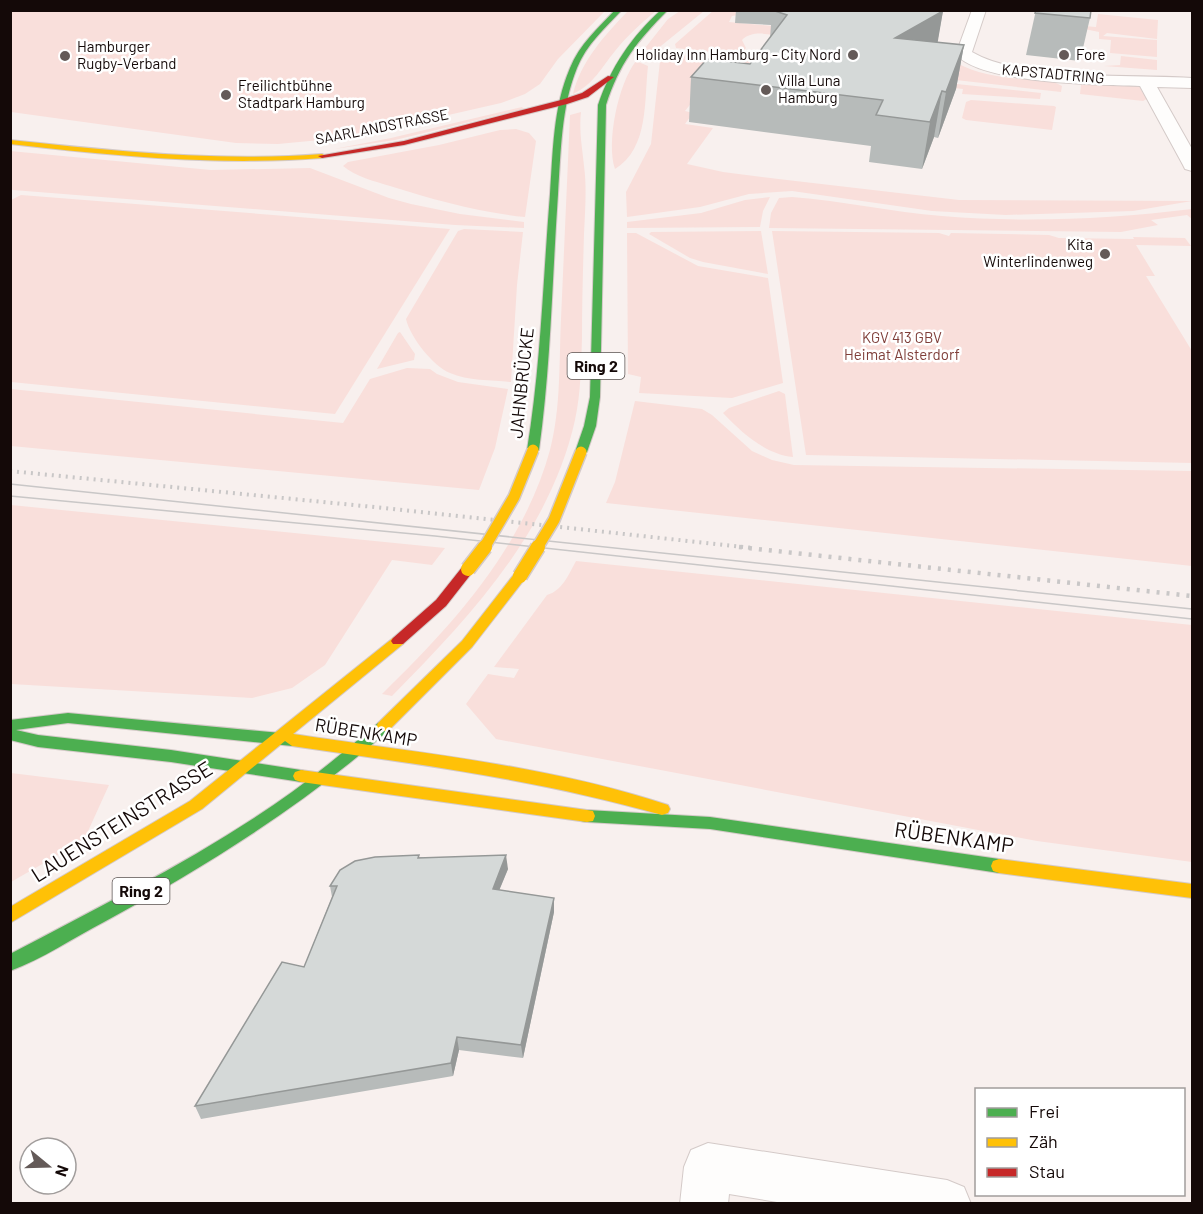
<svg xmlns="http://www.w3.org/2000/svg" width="1203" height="1214" viewBox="0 0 1203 1214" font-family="Barlow,sans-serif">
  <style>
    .green { fill: #f9dfdb }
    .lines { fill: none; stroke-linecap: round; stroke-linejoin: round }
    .street-casing { stroke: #d4cac8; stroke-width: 2 }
    .fast-casing { stroke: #d4cac8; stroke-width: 2 }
    .slow-casing { stroke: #d4cac8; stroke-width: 2 }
    .jam-casing { stroke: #d4cac8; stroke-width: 2 }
    .street { fill: #fefdfc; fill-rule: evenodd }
    .fast { fill: #4caf50; fill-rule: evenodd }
    .slow { fill: #ffc107; fill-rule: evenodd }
    .jam { fill: #c62828; fill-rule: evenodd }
    .tram { stroke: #c9c7c7; stroke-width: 1.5 }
    .rail-far1 { stroke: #c9c7c7; stroke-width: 4; stroke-dasharray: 2 5; stroke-linecap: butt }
    .rail { stroke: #c9c7c7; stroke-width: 4.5; stroke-dasharray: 3 7; stroke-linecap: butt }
    .slow-bridge-far1-casing { stroke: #d4cac8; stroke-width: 14; stroke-linecap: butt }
    .slow-bridge-casing { stroke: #d4cac8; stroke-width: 17; stroke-linecap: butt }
    .slow-bridge-far1 { stroke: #ffc107; stroke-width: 11 }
    .slow-bridge { stroke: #ffc107; stroke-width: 14 }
    .wall { fill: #b7bbba }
    .shaded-wall { fill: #959897 }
    .building { fill: #d5d9d8; stroke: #959897; stroke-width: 1.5 }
    .poi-dot { fill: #645a58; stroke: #fff; stroke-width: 2 }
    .labels { text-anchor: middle; stroke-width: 5; stroke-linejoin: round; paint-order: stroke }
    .far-poi-label { font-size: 15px; fill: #140908; stroke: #fff; text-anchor: start }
    .far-street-label { font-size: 15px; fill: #140908; stroke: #fff }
    .far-park-label { font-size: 15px; fill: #7f3e39; stroke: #fff }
    .shield { fill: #fff; stroke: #5a5352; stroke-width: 1.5 }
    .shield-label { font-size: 16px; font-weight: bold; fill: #140908 }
    .street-label { font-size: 18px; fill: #140908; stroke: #fff }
    .near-street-label { font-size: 21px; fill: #140908; stroke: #fff }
  </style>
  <rect width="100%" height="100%" fill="#f8f0ee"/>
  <g class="green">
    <path d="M714,10L766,11L732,16L729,22L772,26L773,35C762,33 750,32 742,40L746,48L740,55L676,48L675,44Z"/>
    <polygon points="10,11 11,10 605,11 558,59 540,84 525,94 501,103 352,137 278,144 236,143 11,112"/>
    <path d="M628,11H656C641,23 627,36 615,51C601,68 594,84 573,94C581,61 605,35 628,11Z"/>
    <polygon points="680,11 704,11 651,54 638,57 668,19"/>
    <polygon points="1098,14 1158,20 1157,39 1107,33 1103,36 1157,40 1157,57 1110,53 1111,40 1099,39 1099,32 1060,24 1096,27"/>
    <polygon points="675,52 924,80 693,101 685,111 693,113 685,124 713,128 687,164 723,172 787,180 959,200 1192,201 1133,211 1006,215 932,211 792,191 749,194 700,207 627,217 626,192 651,144 660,61"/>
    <polygon points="1121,56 1157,60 1157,70 1104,66 1120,65"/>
    <path d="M636,61L648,66C644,101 649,148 615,169C606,143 618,84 636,61Z"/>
    <path d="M957,63C976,74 1000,77 1021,79C1036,80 1049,78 1062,86L1061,92L938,78Z"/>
    <polygon points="938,82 1041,93 1040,99 962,94 963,89 936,86"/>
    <polygon points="1089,82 1139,86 1143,93 1152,96 1143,101 1080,94 1081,85"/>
    <polygon points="971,100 1054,106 1056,107 1052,130 966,120 962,118 966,102"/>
    <polygon points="522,107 524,109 395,140 334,149 391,138"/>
    <path d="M581,112C579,133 582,145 584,166C587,187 585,212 584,234C583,269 582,303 582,338C581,365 581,393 575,420C550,532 470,617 392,696L382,694C453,625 523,548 550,450C561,408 559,362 561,319C564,251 567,183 570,115Z"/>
    <path d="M516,129L529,133L536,141L525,217C478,212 434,200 390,186C374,181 356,177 343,166L348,162L439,145L500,130Z"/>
    <polygon points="10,151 211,170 310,168 389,198 411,204 460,214 524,222 524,228 455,225 13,190 11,189"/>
    <polygon points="21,195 450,229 335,414 11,382 11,200"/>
    <polygon points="770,197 763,211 760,227 627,228 627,222 701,213 745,200"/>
    <path d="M792,197C843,201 892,212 942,216C1026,223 1109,219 1192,209V219L1187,215L1151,220L1158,225L1121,232L769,228L771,213L779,198Z"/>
    <path d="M464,229L523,232L517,285L511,382C492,380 468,381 450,373C433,366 410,337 406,319L458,231Z"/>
    <polygon points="761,231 768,274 703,262 690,258 649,234 651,232"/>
    <polygon points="772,231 939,233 949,236 951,233 1049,235 1059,238 1134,239 1133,237 1185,238 1191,246 1136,245 1155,276 1146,276 1192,351 1192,463 806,455"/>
    <polygon points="627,233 636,233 698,266 768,278 783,383 732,398 639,393 641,377 628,374"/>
    <polygon points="400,332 415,354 414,360 377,369 398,333"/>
    <polygon points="407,368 430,369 437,374 458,382 508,389 495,448 479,490 11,446 11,389 343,423 370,379"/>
    <path d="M779,391L785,394L793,457C765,454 742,433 723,413L729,408Z"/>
    <polygon points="635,401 702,409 712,415 752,451 772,460 794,465 1192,471 1192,566 606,503 615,482"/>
    <polygon points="11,505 445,548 432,565 392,560 325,665 292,688 252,698 11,684"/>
    <path d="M576,561L1192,625V862L1037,841L496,739L466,704L488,674L514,678L519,669L494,667L547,595C562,591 569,574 576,561Z"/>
    <polygon points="11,773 109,785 84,840 11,882"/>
  </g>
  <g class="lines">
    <g class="street-casing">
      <g id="street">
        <path d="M972,10H986L972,52C1021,81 1134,74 1192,78V88L1157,87L1192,149V171L1185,169L1183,165L1140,86C1102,85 979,84 956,54Z"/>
        <polygon points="708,1143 947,1180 964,1187 971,1204 789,1204 729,1194 728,1204 680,1204 684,1167 691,1150"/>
      </g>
    </g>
    <g class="fast-casing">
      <g id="fast">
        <path d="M615,10H622C605,28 586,45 577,68C561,107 561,152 558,194C552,280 551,365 539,450L533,453L527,450C541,365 543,280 550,194C553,152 553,107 570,68C579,45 598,28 615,10Z"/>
        <path d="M661,10H668C637,41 619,64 606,105L600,397L596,426L587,452L581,455L575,452L584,426L590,397L598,105C611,67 631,37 661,10Z"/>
        <polygon points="68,713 292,734 297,736 300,740 297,744 292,746 68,723 16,730 38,735 171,750 301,770 307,772 309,776 307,780 301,782 171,762 38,747 10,740 10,720"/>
        <path d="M383,721L388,723L390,727L388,731C301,807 205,867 104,922C73,938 43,959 10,971V954C106,903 204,855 292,792C322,770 350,747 378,723Z"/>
        <polygon points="587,810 710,817 999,859 1005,861 1007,866 1005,871 999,873 710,829 587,822 581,821 579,816 581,811"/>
      </g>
    </g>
    <g class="slow-casing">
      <g id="slow">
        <path d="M10,140C115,151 217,162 322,154L326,156L322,158C217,166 115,156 10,144Z"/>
        <polygon points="520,572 527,576 472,647 388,731 378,731 376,727 378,723 462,641 515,573"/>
        <path d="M398,636L403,638L405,641L403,644L293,734C418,753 547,765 668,805L670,809L668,813L662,815C541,780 417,764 292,746L285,741L202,809L10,923V907L190,801L393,638Z"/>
        <polygon points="301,770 587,810 593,811 595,816 593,821 587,822 301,782 295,780 293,776 295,772"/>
        <polygon points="999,859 1192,884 1192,898 999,873 993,871 991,866 993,861"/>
      </g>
    </g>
    <g class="jam-casing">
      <g id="jam">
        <polygon points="608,76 614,77 588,97 567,104 404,145 322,158 318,156 404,141 561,100 582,93"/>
        <polygon points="468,565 475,569 446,606 403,644 393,644 391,641 393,638 436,600 463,566"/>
      </g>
    </g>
    <use href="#street" class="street"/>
    <use href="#fast" class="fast"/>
    <use href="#slow" class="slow"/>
    <use href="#jam" class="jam"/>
    <g class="tram">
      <polyline points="10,484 1192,609"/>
      <polyline points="10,496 435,536 1192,619"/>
    </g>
    <polyline class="rail-far1" points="10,471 384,508 753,548"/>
    <polyline class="rail" points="739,547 1192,596"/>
    <g class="slow-bridge-far1-casing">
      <g id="slow-bridge-far1">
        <polyline points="484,548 514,497 533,450"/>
        <polyline points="537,548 554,520 581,452"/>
      </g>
    </g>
    <g class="slow-bridge-casing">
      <g id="slow-bridge">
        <polyline points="468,569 485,547"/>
        <polyline points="520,576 538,547"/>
      </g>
    </g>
    <use href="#slow-bridge-far1" class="slow-bridge-far1"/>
    <use href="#slow-bridge" class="slow-bridge"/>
  </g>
  <g class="wall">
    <polygon points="736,10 943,11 937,43 964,45 956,89 938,138 934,137 922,169 869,162 871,146 689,122 691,77 750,64 770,38 771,25 735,23"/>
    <polygon points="1036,10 1090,18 1080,61 1026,55"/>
    <polygon points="420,857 508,869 499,890 554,898 554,912 523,1058 459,1050 453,1076 201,1119 195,1106 304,967 332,897 330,886"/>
  </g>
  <g class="shaded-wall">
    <polygon points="943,11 936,52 895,38"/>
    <polygon points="964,45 956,89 938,138 946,92"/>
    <polygon points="942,91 934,137 922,169 930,122"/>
    <polygon points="506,855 508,869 494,903 493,889"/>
    <polygon points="554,898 554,912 523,1058 521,1045"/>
    <polygon points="457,1037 459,1050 453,1076 451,1063"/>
  </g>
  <g class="building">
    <polygon points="772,10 943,11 895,38 964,45 946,92 942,91 930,122 876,115 883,100 691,77 707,59 750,64 787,15"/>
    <polygon points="1036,10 1091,10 1090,18 1035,13"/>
    <polygon points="419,855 418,858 506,855 493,889 554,898 521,1045 457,1037 451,1063 195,1106 282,962 304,967 337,886 330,886 340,870 355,861 375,857"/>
  </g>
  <g class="poi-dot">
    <circle cx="853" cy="55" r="6"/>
    <circle cx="1064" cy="55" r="6"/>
    <circle cx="65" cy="56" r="6"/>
    <circle cx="766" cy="90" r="6"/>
    <circle cx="226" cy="95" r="6"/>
    <circle cx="1105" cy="254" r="6"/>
  </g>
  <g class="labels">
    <g class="far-poi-label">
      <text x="77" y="52">Hamburger<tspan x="77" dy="17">Rugby-Verband</tspan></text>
      <text x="841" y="60" text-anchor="end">Holiday Inn Hamburg - City Nord</text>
      <text x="1076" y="60">Fore</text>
      <text x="778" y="86">Villa Luna<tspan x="778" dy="17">Hamburg</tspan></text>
      <text x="238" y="91">Freilichtbühne<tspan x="238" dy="17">Stadtpark Hamburg</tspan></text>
      <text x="1093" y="250" text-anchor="end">Kita<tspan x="1093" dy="17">Winterlindenweg</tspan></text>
    </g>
    <g class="far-street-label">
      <text transform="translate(1053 74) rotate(5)" y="5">KAPSTADTRING</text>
      <text transform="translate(382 127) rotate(-11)" y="5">SAARLANDSTRASSE</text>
    </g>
    <g class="far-park-label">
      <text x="902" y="343">KGV 413 GBV<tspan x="902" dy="17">Heimat Alsterdorf</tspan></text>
    </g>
    <g class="shield">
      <rect x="567.5" y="353" width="57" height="26" rx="4.5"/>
      <rect x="112.5" y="878" width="57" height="26" rx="4.5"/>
    </g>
    <g class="shield-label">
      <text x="596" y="372">Ring 2</text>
      <text x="141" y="897">Ring 2</text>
    </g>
    <g class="street-label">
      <text transform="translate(522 383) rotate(-84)" y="6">JAHNBRÜCKE</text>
      <text transform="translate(366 733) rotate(9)" y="6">RÜBENKAMP</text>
    </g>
    <g class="near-street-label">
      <text transform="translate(122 822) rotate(-32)" y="7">LAUENSTEINSTRASSE</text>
      <text transform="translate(954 838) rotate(8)" y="7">RÜBENKAMP</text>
    </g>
  </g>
  <rect width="1203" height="1214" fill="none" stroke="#140908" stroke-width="24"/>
  <rect x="975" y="1088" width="210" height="108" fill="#ffffff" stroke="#a19d9c" stroke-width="1.5"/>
  <rect x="987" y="1108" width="30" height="9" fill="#4caf50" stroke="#a19d9c" stroke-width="1.5"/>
  <text x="1029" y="1118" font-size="18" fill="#140908">Frei</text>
  <rect x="987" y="1138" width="30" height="9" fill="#ffc107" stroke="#a19d9c" stroke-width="1.5"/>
  <text x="1029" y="1148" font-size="18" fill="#140908">Zäh</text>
  <rect x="987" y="1168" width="30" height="9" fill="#c62828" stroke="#a19d9c" stroke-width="1.5"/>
  <text x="1029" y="1178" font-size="18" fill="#140908">Stau</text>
  <g transform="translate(48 1166) rotate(109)"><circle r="28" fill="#ffffff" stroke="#a19d9c" stroke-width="1.5"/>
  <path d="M0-4.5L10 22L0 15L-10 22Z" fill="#645a58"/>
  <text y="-9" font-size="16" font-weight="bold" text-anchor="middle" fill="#140908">N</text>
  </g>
</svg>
